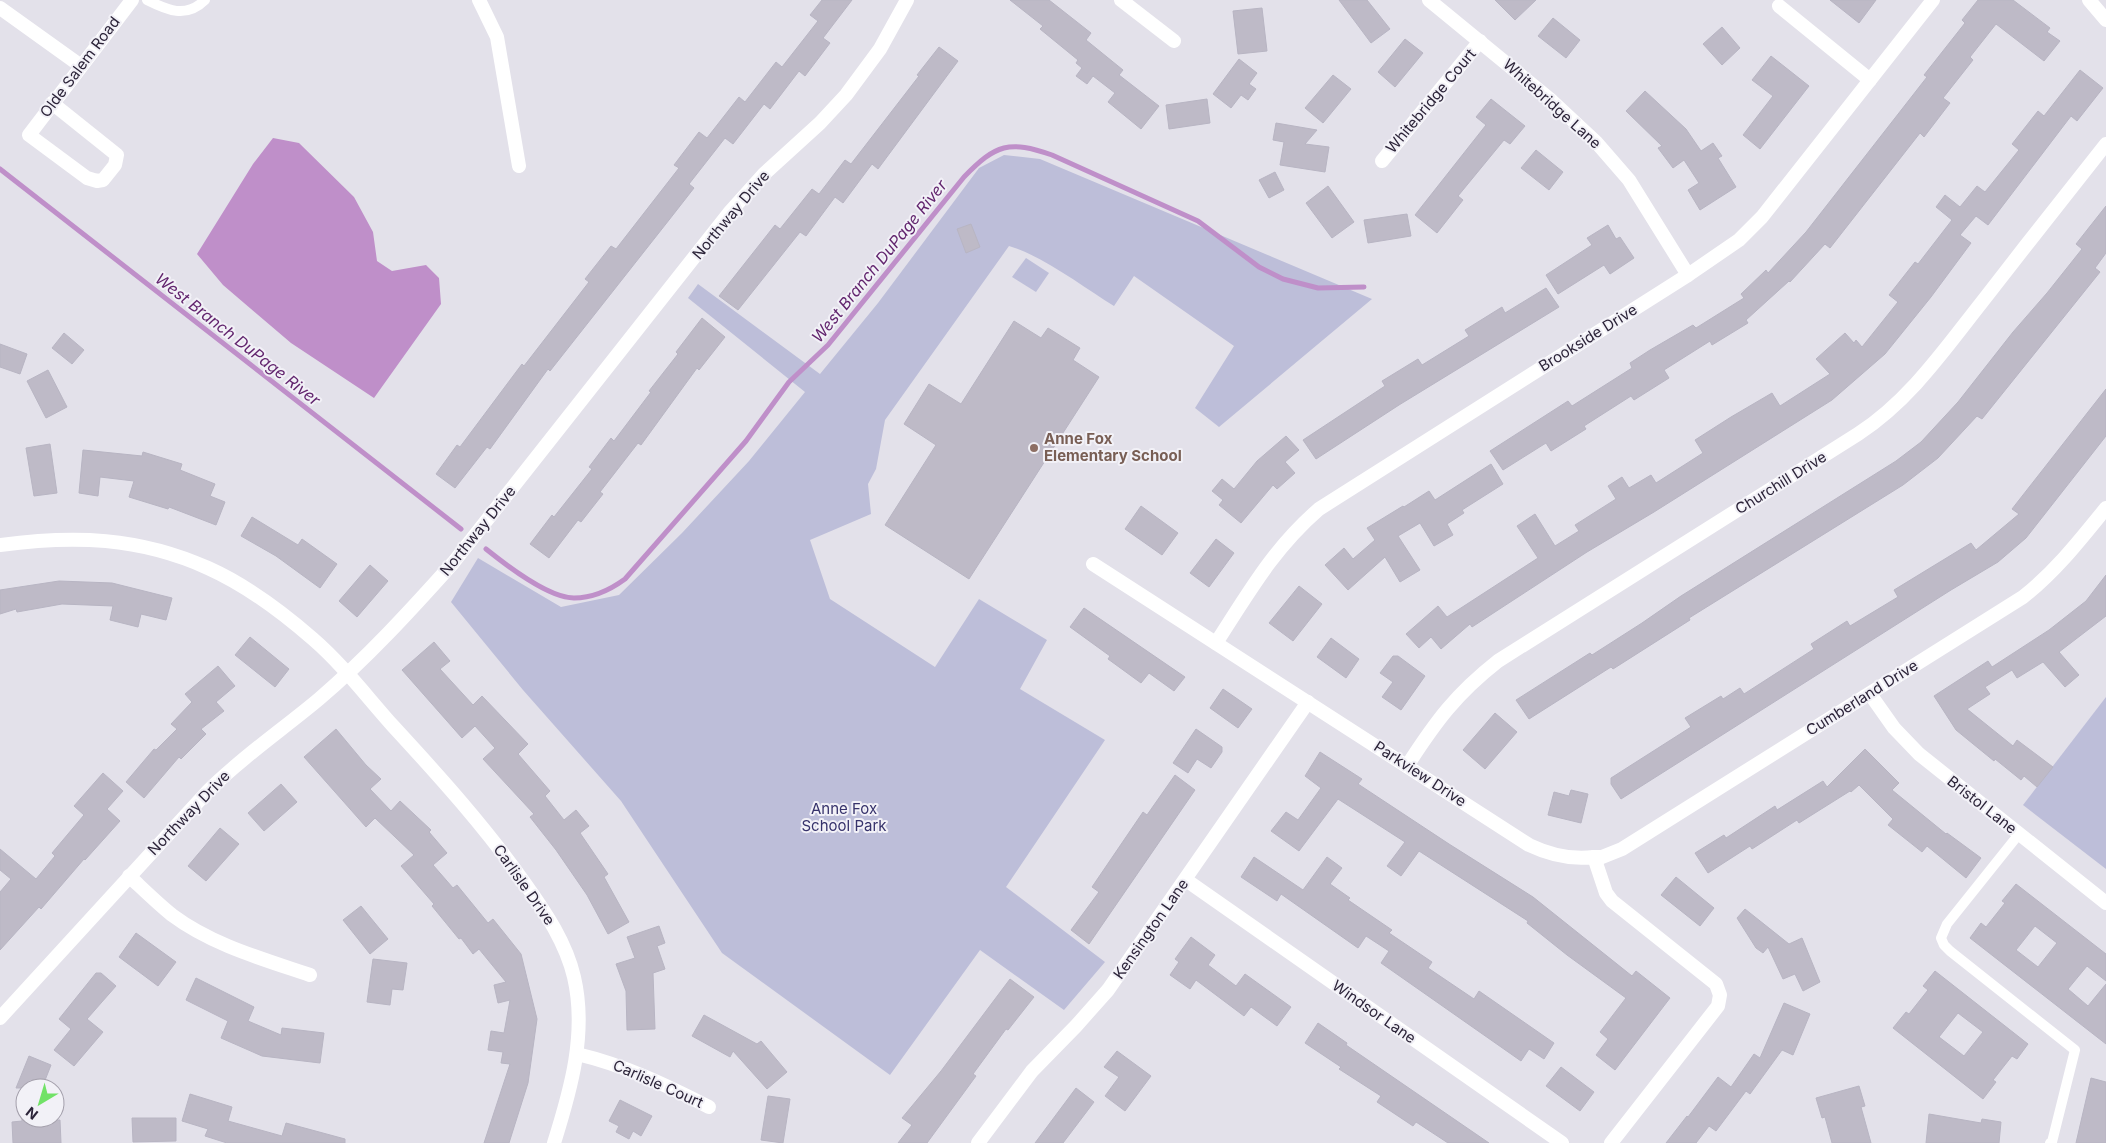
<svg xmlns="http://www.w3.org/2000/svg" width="2106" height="1143" viewBox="0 0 2106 1143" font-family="Inter,sans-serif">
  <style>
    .green { fill: #bdbed9 }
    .water { fill: #bf8fc9 }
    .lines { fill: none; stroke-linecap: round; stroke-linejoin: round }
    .stream { stroke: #bf8fc9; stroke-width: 5 }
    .building { fill: #bebac7; stroke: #b8b5c3; fill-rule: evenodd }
    .service { stroke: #fff; stroke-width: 10 }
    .minor { stroke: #fff; stroke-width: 14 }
    .education-dot { fill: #8d6e63; stroke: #f2f1f7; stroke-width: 2 }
    .labels { text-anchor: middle; stroke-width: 4; stroke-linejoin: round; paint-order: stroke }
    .street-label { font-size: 15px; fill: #2c2439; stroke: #f2f1f7 }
    .education-label { font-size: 15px; font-weight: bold; fill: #785e54; stroke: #f2f1f7; text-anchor: start }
    .park-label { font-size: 15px; fill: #36326b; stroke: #f2f1f7 }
    .water-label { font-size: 16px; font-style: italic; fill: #62256e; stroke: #f2f1f7 }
  </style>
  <rect width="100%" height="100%" fill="#e3e1ea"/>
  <g class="green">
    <path d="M1004,155L1040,159L1372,299L1219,427L1195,408L1234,346L1134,276L1114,306C1083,287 1043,256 1009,246L885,420L876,469L868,484L871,514L810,540L830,599L935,667L979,599L1047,640L1020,689L1105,740L1006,887L1105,962L1064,1010L980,950L890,1075L722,953L621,801L523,690L451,602L478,558L561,607L619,595L682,533L749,461L805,392L688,298L698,284L820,374L878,303L979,168Z"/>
    <polygon points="1026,258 1049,273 1036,292 1012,277"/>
    <polygon points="2106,697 2106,869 2023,805"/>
  </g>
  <polygon class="water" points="273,138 299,143 354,197 373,232 377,261 392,271 426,265 439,278 441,304 374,398 291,343 223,285 197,254 253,164"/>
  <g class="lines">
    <g class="stream">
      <polyline points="0,169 461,529"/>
      <path d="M486,549C506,565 548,598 574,598C593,598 610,590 625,579L746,441L789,382L828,345L964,177C996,144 1009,140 1052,155L1198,221L1259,267L1283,279L1318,288L1364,287"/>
    </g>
  </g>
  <g class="building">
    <polygon points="822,0 852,0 823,38 830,43 805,76 799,71 770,109 764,104 733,144 725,138 689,184 694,188 669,220 550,371 548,369 490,449 487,447 455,488 436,474 457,445 460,447 522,364 524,366 589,282 585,279 611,246 616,249 679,168 674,165 699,132 707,138 739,97 745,102 776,62 782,67 818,21 810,15"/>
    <polygon points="1010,0 1049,0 1091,33 1086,40 1123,70 1119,75 1159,106 1141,129 1108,102 1115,93 1093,76 1087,84 1076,76 1082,68 1076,63 1078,60 1040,29 1043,26"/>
    <polygon points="1339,0 1367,0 1390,29 1371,43"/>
    <polygon points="1495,0 1536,0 1515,20"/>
    <polygon points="1830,0 1876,0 1859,23"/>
    <polygon points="1978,0 2013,0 2050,28 2047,32 2060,41 2044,61 1996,24 1970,57 1973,60 1943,98 1950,103 1924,137 1920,133 1830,248 1825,244 1790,282 1789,281 1746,320 1748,323 1712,345 1710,341 1664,370 1669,378 1634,400 1631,396 1584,426 1586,429 1551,451 1546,443 1503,470 1490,451 1568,401 1572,406 1632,368 1630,363 1650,350 1693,325 1696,328 1744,298 1741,294 1766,270 1768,273 1806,232 1927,77 1924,75 1965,23 1962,20"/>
    <polygon points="1262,8 1267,51 1238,54 1233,11"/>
    <polygon points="1553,18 1580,40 1566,58 1538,36"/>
    <polygon points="1722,27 1740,48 1722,65 1703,44"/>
    <polygon points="1405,39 1423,53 1395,87 1378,72"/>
    <polygon points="939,47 958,61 878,169 872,164 843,203 835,197 806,236 800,232 738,310 719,296 775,225 780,229 812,189 819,194 845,160 851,164 919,76 917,75"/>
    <polygon points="1771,56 1809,86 1760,149 1743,135 1773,96 1752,80"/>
    <polygon points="1239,59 1257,73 1249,84 1256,89 1248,100 1241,95 1231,108 1213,94"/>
    <polygon points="2080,70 2103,88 2077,121 2071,116 1988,225 1976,216 1960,235 1971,243 1931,297 1885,354 1832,400 1654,512 1587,552 1472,627 1470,624 1441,649 1431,637 1419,648 1406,634 1438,606 1447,617 1538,558 1517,526 1535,514 1555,546 1579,531 1575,525 1616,499 1608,486 1622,477 1629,488 1651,475 1656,483 1703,453 1695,440 1731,417 1772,393 1780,406 1830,374 1816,359 1845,333 1854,343 1856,340 1862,347 1898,302 1889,295 1915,262 1918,264 1952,220 1936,207 1945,195 1960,207 1977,186 1985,192 2019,150 2012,144 2038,111 2044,116"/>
    <polygon points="1333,75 1351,89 1323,123 1305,108"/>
    <polygon points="1645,91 1686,129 1701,151 1713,143 1722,156 1718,158 1736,187 1700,210 1688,190 1699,183 1684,160 1673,168 1658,148 1662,146 1626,111"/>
    <polygon points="1207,99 1210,123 1169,129 1166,105"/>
    <polygon points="1491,99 1525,126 1510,144 1504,140 1458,196 1463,200 1437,233 1415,215 1486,125 1476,117"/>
    <polygon points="1276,123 1317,130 1305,144 1329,147 1325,172 1280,165 1284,142 1273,140"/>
    <polygon points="1536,150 1563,172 1549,190 1521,168"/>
    <polygon points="1275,172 1284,190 1269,198 1259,180"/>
    <polygon points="1328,186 1354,222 1332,238 1306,203"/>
    <polygon points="2106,206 2106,253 2095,268 2100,272 1982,419 1977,416 1938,458 1903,485 1689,618 1690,620 1613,669 1611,667 1529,719 1516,700 1590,653 1592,655 1642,623 1681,596 1896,461 1921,442 1958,402 2013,332 2047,293 2082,249 2076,244"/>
    <polygon points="1407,214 1411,236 1368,243 1364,220"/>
    <polygon points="971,224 980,247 966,253 957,229"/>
    <polygon points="1608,225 1616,239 1620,237 1634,258 1610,274 1604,265 1558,294 1546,275 1592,245 1587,238"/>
    <polygon points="1546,288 1559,307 1399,405 1316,459 1303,440 1385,386 1382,381 1418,359 1422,365 1469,336 1465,330 1502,307 1505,313"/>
    <polygon points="702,318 725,337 699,370 697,368 641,445 638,443 600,492 603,494 581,522 578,520 549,558 530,544 552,515 554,517 592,469 589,467 611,438 614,441 651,392 649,391 678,354 676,352"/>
    <polygon points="1014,321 1041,338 1048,328 1080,348 1073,360 1099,377 969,579 885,525 936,445 904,424 929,384 961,404"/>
    <polygon points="64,333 84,350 72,364 52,348"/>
    <polygon points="0,344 27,354 20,374 0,367"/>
    <polygon points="48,370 67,407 46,418 27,381"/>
    <polygon points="2106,389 2106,436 2026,538 1998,562 1951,590 1621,799 1611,784 1611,778 1691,727 1685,718 1721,696 1723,699 1740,688 1744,694 1814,649 1811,644 1847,621 1850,626 1898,597 1894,590 1930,568 1971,543 1976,550 2019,514 2012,509"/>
    <polygon points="1286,436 1299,450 1285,462 1295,473 1277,489 1273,485 1241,523 1219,505 1223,500 1212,491 1222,479 1234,489 1257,461"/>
    <polygon points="50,444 57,493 34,496 26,448"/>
    <polygon points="83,450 142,456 143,452 182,464 180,470 215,484 210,496 225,502 216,525 169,507 168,509 129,497 134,481 100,477 98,496 79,493"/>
    <polygon points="1491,464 1503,484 1462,510 1464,513 1447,524 1453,535 1434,546 1420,523 1398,536 1420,570 1400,582 1385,557 1348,590 1325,565 1344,548 1353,559 1375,540 1367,528 1403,506 1404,507 1429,491 1435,500"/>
    <polygon points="1141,506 1178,533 1162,555 1125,529"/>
    <polygon points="252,517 298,545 302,539 337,564 320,588 276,556 241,536"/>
    <polygon points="1216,539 1234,553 1209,587 1190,573"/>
    <polygon points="370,565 388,581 357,617 339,601"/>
    <polygon points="2106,575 2106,616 2059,652 2079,675 2065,687 2043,662 2017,678 2012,670 1985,687 1990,694 1967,709 2013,746 2017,740 2053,767 2037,787 2024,776 2021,780 1995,759 1994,761 1956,730 1934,696 1988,661 1992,667 2049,630 2086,601"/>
    <polygon points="59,581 112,583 172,598 166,620 141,614 138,627 110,620 113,606 62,604 17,612 16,609 0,614 0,590"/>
    <polygon points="1299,586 1322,604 1293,641 1269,623"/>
    <polygon points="1084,608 1185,677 1174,691 1149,673 1141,683 1108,659 1110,656 1070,627"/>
    <polygon points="250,637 289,669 275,687 235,655"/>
    <polygon points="1331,638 1359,659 1346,678 1317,657"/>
    <polygon points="434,642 450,661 440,669 473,705 482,696 528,744 518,754 550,791 545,796 564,820 576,810 589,826 580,833 608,874 604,877 629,922 608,934 587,895 556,850 530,817 534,814 483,759 495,748 475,726 462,738 402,670"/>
    <polygon points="1393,656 1398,656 1425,676 1401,710 1382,697 1393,682 1380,673"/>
    <polygon points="218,666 235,686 216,702 224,711 201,729 206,734 181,759 179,757 144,798 126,782 154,749 156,750 177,729 171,724 192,702 185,694"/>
    <polygon points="1223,689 1252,709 1238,728 1210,708"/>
    <polygon points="1495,713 1517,732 1485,769 1463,750"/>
    <polygon points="336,729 366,765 381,779 370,789 391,811 400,801 431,830 429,832 447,853 433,865 453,888 457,885 488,923 493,919 521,954 537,1019 528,1083 509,1143 484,1143 510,1064 501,1063 503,1052 488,1050 491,1031 504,1033 510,1000 498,1003 494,985 506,982 479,949 473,954 461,938 459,939 432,906 434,904 401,866 414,855 375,818 366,827 304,757"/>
    <polygon points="1196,729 1222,747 1222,752 1211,768 1197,759 1188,773 1173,763"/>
    <polygon points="1865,749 1899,783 1892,790 1946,834 1947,833 1981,858 1966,878 1927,846 1922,852 1888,825 1893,819 1859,785 1851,792 1850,791 1799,823 1797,820 1752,849 1750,846 1708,873 1695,853 1724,835 1726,838 1775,806 1777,810 1823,781 1827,787"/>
    <polygon points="1320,752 1362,779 1358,784 1449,844 1533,897 1632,976 1636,971 1670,998 1615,1070 1596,1055 1608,1039 1600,1032 1626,998 1567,955 1527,923 1528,921 1419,851 1401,876 1387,866 1405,842 1338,799 1299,851 1271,831 1286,812 1298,820 1321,788 1305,776"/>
    <polygon points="103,773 123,791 107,809 120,821 85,860 84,859 41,909 39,907 0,950 0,892 11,879 0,870 0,849 36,879 55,856 52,853 84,815 74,806"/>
    <polygon points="1175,775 1195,790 1089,944 1071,930 1099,892 1092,887 1143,812 1147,815"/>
    <polygon points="281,784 297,802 264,831 248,813"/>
    <polygon points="1571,790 1588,794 1581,823 1548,815 1554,792 1569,796"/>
    <polygon points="220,828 239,844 206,881 188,866"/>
    <polygon points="1254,857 1303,890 1327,857 1342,868 1330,884 1350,898 1348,900 1392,930 1389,933 1432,962 1428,968 1474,999 1479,991 1554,1043 1544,1059 1529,1049 1521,1061 1381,963 1389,951 1366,936 1358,948 1281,894 1277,901 1241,877"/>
    <polygon points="1676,877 1714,908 1700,926 1661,895"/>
    <path d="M2016,884L2106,954V981L2087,966L2068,989L2088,1006L2106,984V1044L1970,938L1981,923L1986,927L2005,903L2002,901ZM2035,926L2057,943L2038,967L2016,950Z"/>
    <polygon points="361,906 388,939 370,954 343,920"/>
    <polygon points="1745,909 1789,944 1802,938 1820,982 1803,991 1795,974 1783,979 1768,947 1763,953 1756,948 1737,918"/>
    <polygon points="659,926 665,943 657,946 665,969 653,973 655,1029 627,1030 626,991 616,964 635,958 627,937"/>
    <polygon points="136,933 176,962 158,986 119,957"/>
    <polygon points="1191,937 1215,955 1208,965 1236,986 1245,974 1291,1007 1277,1026 1251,1007 1244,1016 1196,980 1190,989 1170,975 1179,962 1175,959"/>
    <polygon points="373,959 407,963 403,990 392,989 390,1005 367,1002"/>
    <path d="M1935,971L2028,1044L2017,1059L2012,1056L1993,1080L1996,1082L1983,1099L1893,1028L1906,1012L1909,1014L1928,990L1923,986ZM1958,1013L1983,1032L1964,1056L1939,1037Z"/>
    <polygon points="96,973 101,973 116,986 87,1019 103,1032 74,1066 54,1050 71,1029 59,1019"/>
    <polygon points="196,978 254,1007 248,1021 281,1035 282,1028 324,1033 320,1063 262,1056 221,1038 228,1021 186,1000"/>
    <polygon points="1010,979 1034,997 1008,1030 1006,1029 973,1074 976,1076 927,1143 898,1143 912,1125 902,1118 941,1071"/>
    <polygon points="1784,1003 1810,1014 1793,1055 1782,1050 1750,1094 1746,1091 1716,1131 1709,1126 1696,1143 1666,1143 1687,1116 1688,1117 1718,1077 1731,1087 1754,1054 1760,1058"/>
    <polygon points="704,1015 757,1044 761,1041 787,1072 767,1089 733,1051 730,1057 692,1036"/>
    <polygon points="1318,1023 1347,1043 1346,1045 1489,1143 1448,1143 1416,1122 1413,1126 1377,1102 1381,1096 1339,1069 1341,1067 1305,1043"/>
    <polygon points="1117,1051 1151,1076 1125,1111 1105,1096 1119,1077 1104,1067"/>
    <polygon points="29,1056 51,1065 42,1088 16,1088"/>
    <polygon points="1561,1067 1594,1092 1580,1111 1546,1086"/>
    <polygon points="2091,1078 2106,1082 2106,1143 2076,1143"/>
    <polygon points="1859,1086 1865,1106 1861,1107 1871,1143 1832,1143 1825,1117 1822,1118 1816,1098"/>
    <polygon points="1076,1088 1094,1102 1063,1143 1035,1143"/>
    <polygon points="190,1094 232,1107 228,1121 282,1136 286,1123 345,1139 345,1143 227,1143 205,1136 208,1129 182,1121"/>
    <polygon points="768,1096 790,1099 783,1143 761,1140"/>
    <polygon points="620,1100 652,1116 641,1136 633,1131 629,1139 616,1132 619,1126 609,1121"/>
    <polygon points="1929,1114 1981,1123 1982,1119 2001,1122 1999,1143 1926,1143"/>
    <polygon points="22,1118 37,1118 37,1121 60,1120 61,1143 13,1143 12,1122 22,1121"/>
    <polygon points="132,1118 176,1118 176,1141 133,1142"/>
  </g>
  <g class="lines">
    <g class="service">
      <path d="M147,0C167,10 186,19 205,0"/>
      <polyline points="2019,834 1947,924 1941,938 1944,945 1950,951 2075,1050 2052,1142 2050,1143"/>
    </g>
    <g class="minor">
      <polyline points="479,0 497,37 519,166"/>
      <polyline points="1121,0 1174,41"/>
      <polyline points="1429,0 1552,101 1596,142 1629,180 1688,275"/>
      <polyline points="2089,0 2106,20"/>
      <polyline points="1779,6 1870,80"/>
      <polyline points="0,8 81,66"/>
      <polyline points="52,103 117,155 115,165 103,180 97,181 87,178 29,135 132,0"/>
      <polyline points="1382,161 1480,41"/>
      <path d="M0,545C74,535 139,537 208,568C246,585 282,612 313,639C343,665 367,697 393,726C440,777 486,828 526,885C546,913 566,943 574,977C587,1033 571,1089 554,1143"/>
      <path d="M1093,564L1529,845C1550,855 1571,860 1594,857L1606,893L1612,901L1716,984L1720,995L1718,1006L1611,1143"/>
      <path d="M1216,643C1249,592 1273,549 1319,509L1688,275L1739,240L1762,217L1933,0"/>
      <polyline points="1870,694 1894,728 1919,754 2106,903"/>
      <path d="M1407,766C1436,721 1456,694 1498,661L1858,434C1910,400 1944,350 1982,302C2023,249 2064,197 2106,144"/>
      <path d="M1594,857H1602L1622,849L2023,597C2056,571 2080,540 2106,508"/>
      <path d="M129,876C143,889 157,903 172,915C212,945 263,959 310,975"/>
      <polyline points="1186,880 1562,1143"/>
      <path d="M0,1018L208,791C242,757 282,730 319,699C367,658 410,611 453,563L729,213L764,174L820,123L846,95L880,49L907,0"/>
      <path d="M577,1054C624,1065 666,1085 709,1107"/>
      <polyline points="978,1143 1032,1071 1076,1026 1108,990 1308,702"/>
    </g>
  </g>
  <circle class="education-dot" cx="1034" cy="448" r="5"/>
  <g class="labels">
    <g class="street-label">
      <text transform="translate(80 67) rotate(-53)" y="5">Olde Salem Road</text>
      <text transform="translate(1431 101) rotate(-50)" y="5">Whitebridge Court</text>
      <text transform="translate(1552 104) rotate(42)" y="5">Whitebridge Lane</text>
      <text transform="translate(731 215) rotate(-50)" y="5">Northway Drive</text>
      <text transform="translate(1588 338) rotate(-32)" y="5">Brookside Drive</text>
      <text transform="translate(1781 483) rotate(-32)" y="5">Churchill Drive</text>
      <text transform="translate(478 531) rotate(-51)" y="5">Northway Drive</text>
      <text transform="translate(1862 698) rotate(-32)" y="5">Cumberland Drive</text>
      <text transform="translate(1420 774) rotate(33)" y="5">Parkview Drive</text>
      <text transform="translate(1982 805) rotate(38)" y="5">Bristol Lane</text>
      <text transform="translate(189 813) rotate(-46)" y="5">Northway Drive</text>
      <text transform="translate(524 885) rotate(55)" y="5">Carlisle Drive</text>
      <text transform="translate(1151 929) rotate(-55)" y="5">Kensington Lane</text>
      <text transform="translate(1374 1012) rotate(35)" y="5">Windsor Lane</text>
      <text transform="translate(658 1084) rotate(24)" y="5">Carlisle Court</text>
    </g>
    <g class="education-label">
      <text x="1044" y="444">Anne Fox<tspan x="1044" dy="17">Elementary School</tspan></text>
    </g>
    <g class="park-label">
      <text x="844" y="814">Anne Fox<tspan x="844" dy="17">School Park</tspan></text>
    </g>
    <g class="water-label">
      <text transform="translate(879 261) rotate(-51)" y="6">West Branch DuPage River</text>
      <text transform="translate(238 339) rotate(38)" y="6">West Branch DuPage River</text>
    </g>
  </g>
  <g transform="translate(40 1103) rotate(218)"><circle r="24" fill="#f2f1f7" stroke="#a39fab"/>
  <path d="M0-4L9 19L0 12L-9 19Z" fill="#71e267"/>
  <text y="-8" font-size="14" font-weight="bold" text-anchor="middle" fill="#2c2439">N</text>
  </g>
</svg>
